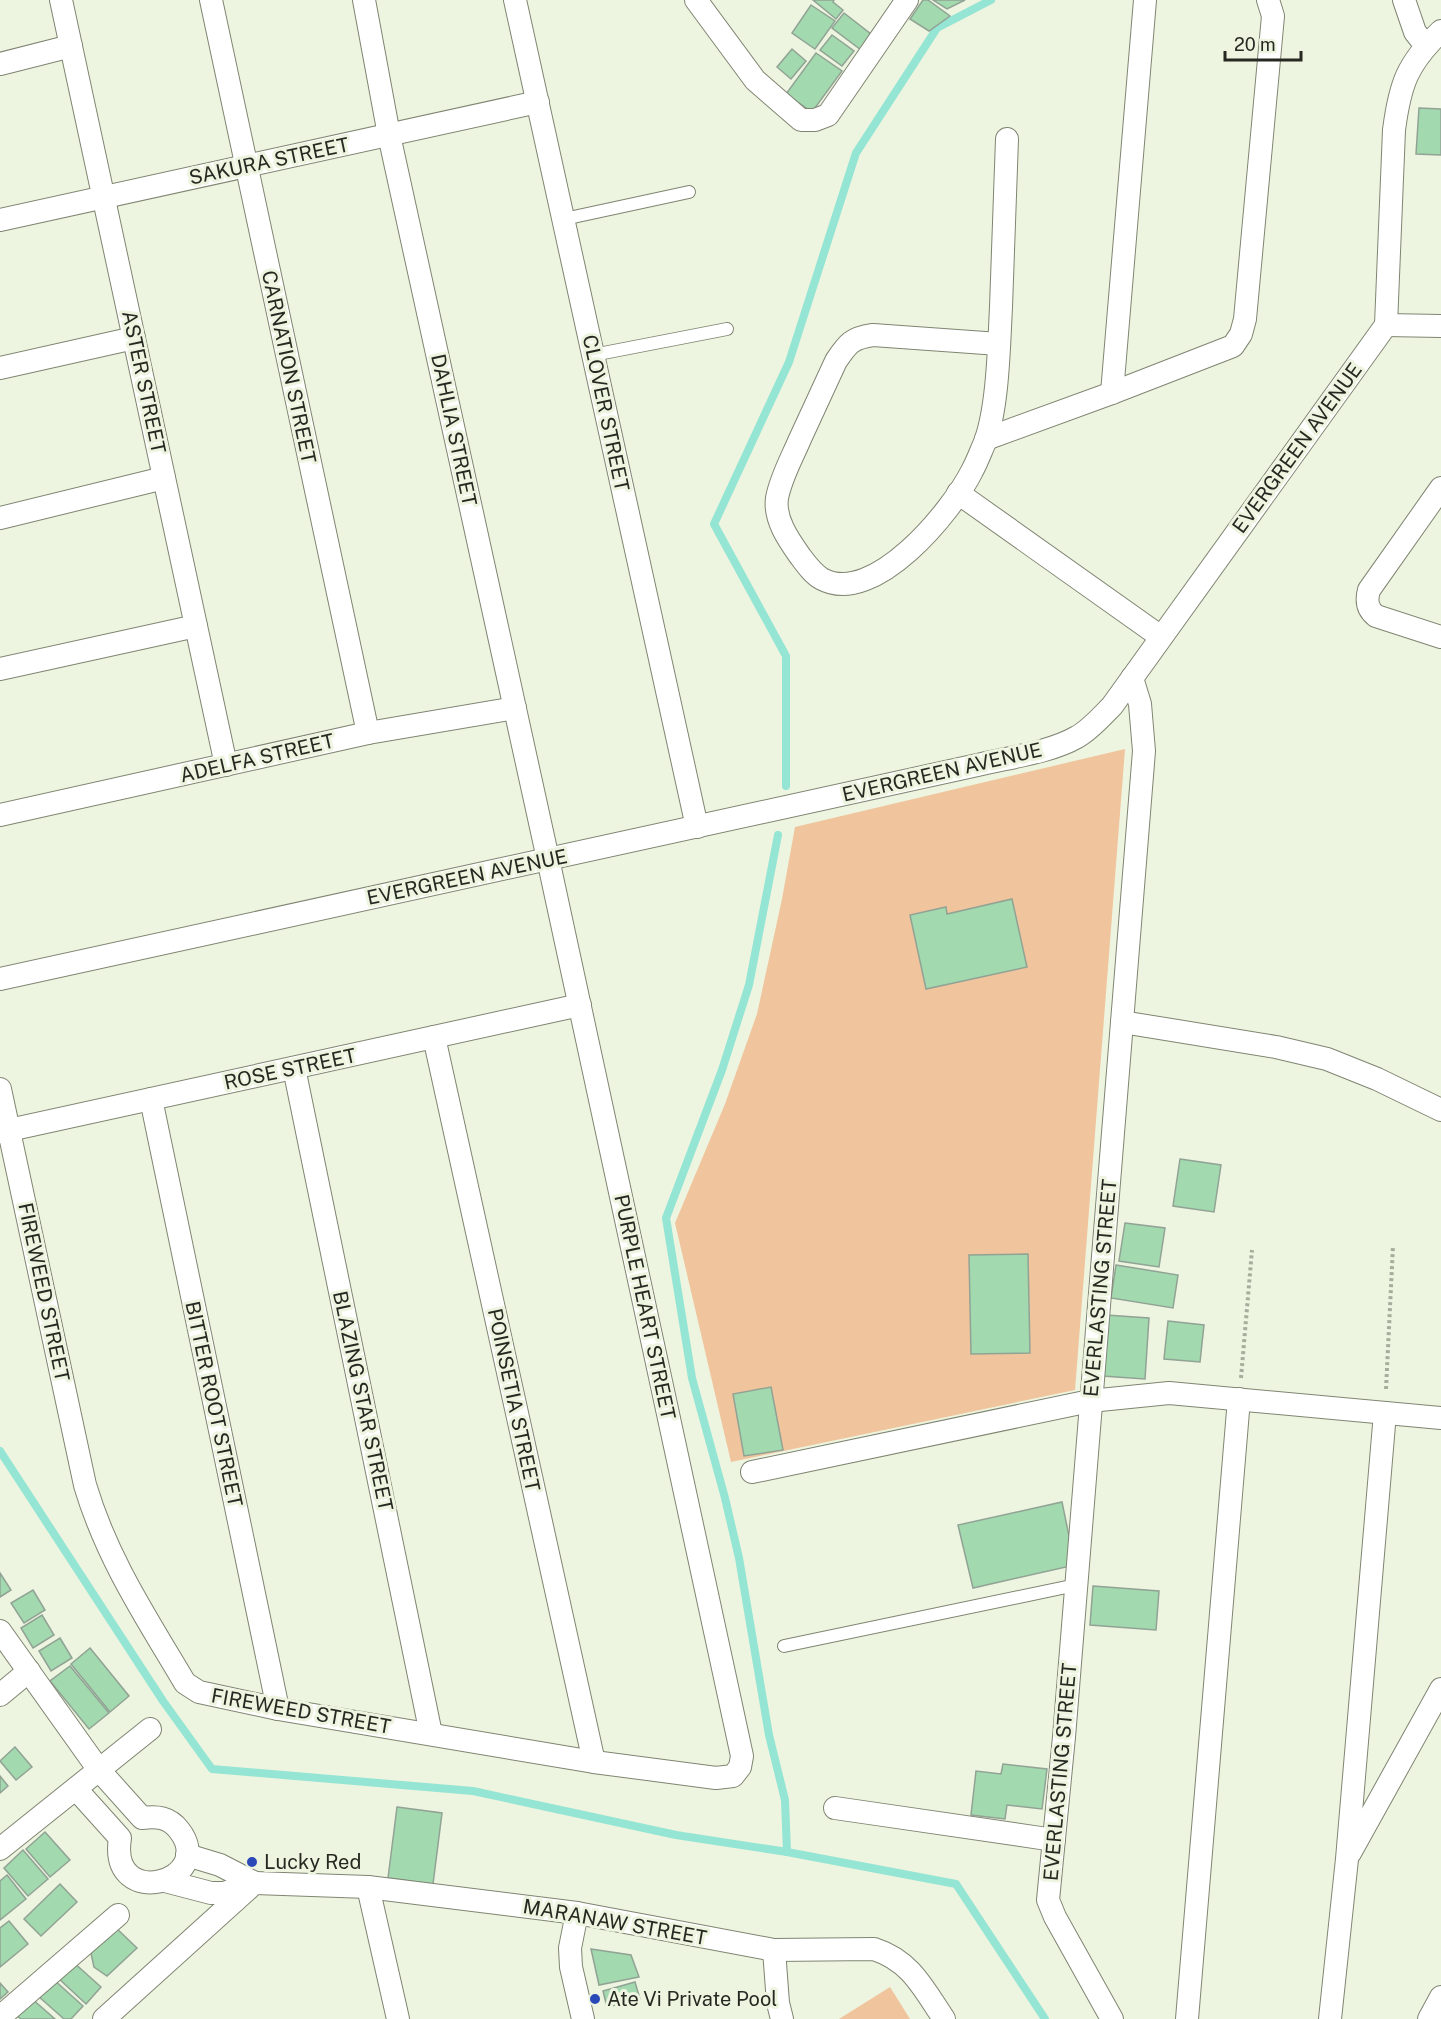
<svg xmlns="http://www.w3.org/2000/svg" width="1441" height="2019" viewBox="0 0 1441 2019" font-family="'Public Sans',sans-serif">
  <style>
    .green { fill: #f0c49c }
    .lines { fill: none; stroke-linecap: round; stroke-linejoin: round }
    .stream { stroke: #94e5d4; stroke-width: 8 }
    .building { fill: #a2d9ae; stroke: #91a395; stroke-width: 1.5 }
    .lane-casing { stroke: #7f8572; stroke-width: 14 }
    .street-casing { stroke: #7f8572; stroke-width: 24 }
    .path { stroke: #a7ad9c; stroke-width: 4; stroke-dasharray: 3 3; stroke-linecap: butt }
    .lane { stroke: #fff; stroke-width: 12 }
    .street { stroke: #fff; stroke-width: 22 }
    .poi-dot { fill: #2a48b8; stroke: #edf4df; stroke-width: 2 }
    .labels { text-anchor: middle; stroke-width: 6; stroke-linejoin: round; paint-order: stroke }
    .street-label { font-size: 20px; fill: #262921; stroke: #edf4df }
    .poi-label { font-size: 20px; fill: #262921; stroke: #edf4df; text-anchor: start }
  </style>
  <rect width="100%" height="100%" fill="#edf4df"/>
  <g class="green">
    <polygon points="1125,749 1075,1390 731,1462 675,1223 725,1104 757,1014 782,899 795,827"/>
    <polygon points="890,1987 910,2019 839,2019"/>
  </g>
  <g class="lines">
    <g class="stream">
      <polyline points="786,786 786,656 714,524 789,362 856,153 937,28 991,0"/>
      <polyline points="778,835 749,985 722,1070 666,1218 692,1378 725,1498 739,1558 769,1735 785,1800 787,1852"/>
      <polyline points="0,1451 163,1701 212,1769 473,1791 676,1835 787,1852 956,1884 1045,2019"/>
    </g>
  </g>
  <g class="building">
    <polygon points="813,0 834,0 833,2 843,10 836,19"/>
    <polygon points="923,0 928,0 950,16 929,31 910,19"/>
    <polygon points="933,0 965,0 947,9"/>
    <polygon points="811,5 835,21 815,49 792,33"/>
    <polygon points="844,13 876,38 865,53 832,28"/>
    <polygon points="832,35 854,51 842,66 820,50"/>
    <polygon points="792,49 806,61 791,79 777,67"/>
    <polygon points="816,53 842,71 812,112 786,94"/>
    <polygon points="1419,108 1441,109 1441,155 1416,154"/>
    <polygon points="1012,899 1027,967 926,989 910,915 946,907 947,914"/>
    <polygon points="1180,1159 1221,1165 1214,1212 1173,1206"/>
    <polygon points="1125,1223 1165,1228 1159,1267 1119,1261"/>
    <polygon points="1028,1254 1030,1353 971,1354 969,1255"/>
    <polygon points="1116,1265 1178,1275 1173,1308 1111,1298"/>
    <polygon points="1106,1315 1149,1318 1145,1379 1102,1376"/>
    <polygon points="1168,1321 1204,1325 1200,1362 1164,1359"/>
    <polygon points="771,1387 783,1450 744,1456 733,1394"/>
    <polygon points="1062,1502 1075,1565 973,1588 958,1525"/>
    <polygon points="0,1573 11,1590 0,1597"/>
    <polygon points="1093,1586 1159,1591 1156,1630 1090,1625"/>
    <polygon points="33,1590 45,1610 24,1623 11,1603"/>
    <polygon points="42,1615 54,1635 33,1648 21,1628"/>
    <polygon points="60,1638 72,1658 51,1671 39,1651"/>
    <polygon points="90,1648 129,1696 110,1712 71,1664"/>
    <polygon points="70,1666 109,1713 89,1729 50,1681"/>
    <polygon points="15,1747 32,1767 16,1780 0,1761"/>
    <polygon points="1003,1764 1047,1769 1042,1809 1007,1805 1005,1819 971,1815 976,1771 1001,1774"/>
    <polygon points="0,1776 8,1786 0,1793"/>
    <polygon points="397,1807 442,1813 433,1884 388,1878"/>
    <polygon points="45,1832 70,1860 50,1877 26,1849"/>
    <polygon points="23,1850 48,1879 28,1896 4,1868"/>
    <polygon points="7,1875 26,1899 0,1920 0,1881"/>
    <polygon points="60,1884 77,1902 41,1936 24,1919"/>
    <polygon points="9,1921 28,1944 0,1967 0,1928"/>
    <polygon points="113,1925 137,1948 107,1976 94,1967 90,1949"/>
    <polygon points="591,1949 631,1955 639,1977 599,1985"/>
    <polygon points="72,1961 101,1987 86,2004 57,1977"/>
    <polygon points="53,1979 83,2006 71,2019 64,2019 38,1996"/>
    <polygon points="635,1982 640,1999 607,2007 603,1991"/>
    <polygon points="0,1983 8,1992 0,1999"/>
    <polygon points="31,1998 55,2019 21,2019 16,2015"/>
  </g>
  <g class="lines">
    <g class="lane-casing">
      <g id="lane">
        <polyline points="564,219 689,192"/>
        <polyline points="593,355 727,329"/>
        <polyline points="784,1646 1076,1585"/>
      </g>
    </g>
    <g class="street-casing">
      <g id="street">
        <polyline points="61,0 226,765"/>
        <polyline points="211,0 368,733"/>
        <polyline points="515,0 697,827"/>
        <polyline points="696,0 755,80 801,120 815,120 828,115 907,0"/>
        <polyline points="1404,0 1415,32 1426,46"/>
        <polyline points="0,64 71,46"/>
        <polyline points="0,220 538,102"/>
        <polyline points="1386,325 1441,326"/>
        <path d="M999,344L873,335C852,338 848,343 836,361C824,387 812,413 800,439C792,458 781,477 777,498C774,519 788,539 800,556C806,564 813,574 822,579C874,607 952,511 972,471C977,462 981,451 985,442C998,407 999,345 1001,307C1003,251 1005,195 1007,139"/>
        <polyline points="0,368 134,338"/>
        <polyline points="1112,393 1145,0"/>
        <polyline points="986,439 1112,393 1233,346 1241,334 1245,319 1273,16 1268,0"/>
        <path d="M1441,488L1369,590C1366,601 1367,609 1376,616L1441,637"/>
        <polyline points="958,493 1161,637"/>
        <polyline points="0,518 164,478"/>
        <polyline points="0,669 196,626"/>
        <polyline points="0,815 368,733 515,708"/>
        <path d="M0,979L982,764C1012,757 1051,752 1077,737C1090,730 1101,717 1112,706L1386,325L1394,130C1400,84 1407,64 1441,31"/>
        <polyline points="1122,1022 1276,1047 1327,1059 1377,1079 1441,1110"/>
        <polyline points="434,1037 594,1762"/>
        <polyline points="294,1068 431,1734"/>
        <path d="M0,1089L85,1485C107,1559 146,1617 185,1683L199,1692L278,1709L594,1762L716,1778L733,1776L740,1767L742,1756L548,859L389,135L364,0"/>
        <polyline points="151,1099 278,1709"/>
        <polyline points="0,1132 580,1005"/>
        <polyline points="752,1472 1090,1401 1169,1393 1441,1418"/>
        <path d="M0,1631L99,1770L142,1818C157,1816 169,1817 179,1830C219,1881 108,1913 120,1838L76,1789"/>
        <polyline points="0,1695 29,1671"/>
        <polyline points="835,1808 1054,1840"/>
        <polyline points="0,1849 150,1729"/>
        <polyline points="1350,1853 1441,1689"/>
        <polyline points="187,1855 220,1865 255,1883"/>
        <path d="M165,1881L211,1893H224L255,1883L368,1887L577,1913L774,1950L874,1949C911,1961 923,1988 944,2019"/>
        <polyline points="368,1887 398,2019"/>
        <polyline points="577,1913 570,1948 571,1967 583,2019"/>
        <polyline points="774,1950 778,2003 782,2019"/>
        <polyline points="0,2017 118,1915"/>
        <polyline points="104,2019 249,1888"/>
        <polyline points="1112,2019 1055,1917 1048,1900 1064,1737 1144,751 1140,704 1132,678"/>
        <polyline points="1187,2019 1239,1399"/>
        <polyline points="1330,2019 1347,1859 1385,1413"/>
        <polyline points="1429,2019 1441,1997"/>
      </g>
    </g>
    <g class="path">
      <polyline points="1241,1378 1252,1250"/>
      <polyline points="1386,1389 1393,1246"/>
    </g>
    <use href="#lane" class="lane"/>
    <use href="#street" class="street"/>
  </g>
  <g class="poi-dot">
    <circle cx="252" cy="1862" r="6"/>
    <circle cx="595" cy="1999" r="6"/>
  </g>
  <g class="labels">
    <g class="street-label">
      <text transform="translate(269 161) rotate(-12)" y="7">SAKURA STREET</text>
      <text transform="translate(289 367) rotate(78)" y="7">CARNATION STREET</text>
      <text transform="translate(144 382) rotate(78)" y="7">ASTER STREET</text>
      <text transform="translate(606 413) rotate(78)" y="7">CLOVER STREET</text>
      <text transform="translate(454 430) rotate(78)" y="7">DAHLIA STREET</text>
      <text transform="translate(1297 448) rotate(-54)" y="7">EVERGREEN AVENUE</text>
      <text transform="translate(257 758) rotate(-13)" y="7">ADELFA STREET</text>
      <text transform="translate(942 772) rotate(-13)" y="7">EVERGREEN AVENUE</text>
      <text transform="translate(467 877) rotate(-12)" y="7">EVERGREEN AVENUE</text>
      <text transform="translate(290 1069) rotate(-12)" y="7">ROSE STREET</text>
      <text transform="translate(1100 1288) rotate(-85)" y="7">EVERLASTING STREET</text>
      <text transform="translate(44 1292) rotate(78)" y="7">FIREWEED STREET</text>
      <text transform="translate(645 1307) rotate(78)" y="7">PURPLE HEART STREET</text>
      <text transform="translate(514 1400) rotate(78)" y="7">POINSETIA STREET</text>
      <text transform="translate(363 1401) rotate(78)" y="7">BLAZING STAR STREET</text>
      <text transform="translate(214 1404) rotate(78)" y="7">BITTER ROOT STREET</text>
      <text transform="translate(301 1711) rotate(10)" y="7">FIREWEED STREET</text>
      <text transform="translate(1060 1772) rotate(-85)" y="7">EVERLASTING STREET</text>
      <text transform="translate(615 1922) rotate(10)" y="7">MARANAW STREET</text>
    </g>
    <g class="poi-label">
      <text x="264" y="1869">Lucky Red</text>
      <text x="607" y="2006">Ate Vi Private Pool</text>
    </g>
  </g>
  <path d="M1225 51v9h76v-9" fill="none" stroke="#262921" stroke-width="3"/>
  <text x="1234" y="51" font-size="18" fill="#262921" stroke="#edf4df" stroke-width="4.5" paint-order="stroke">20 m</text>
</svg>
